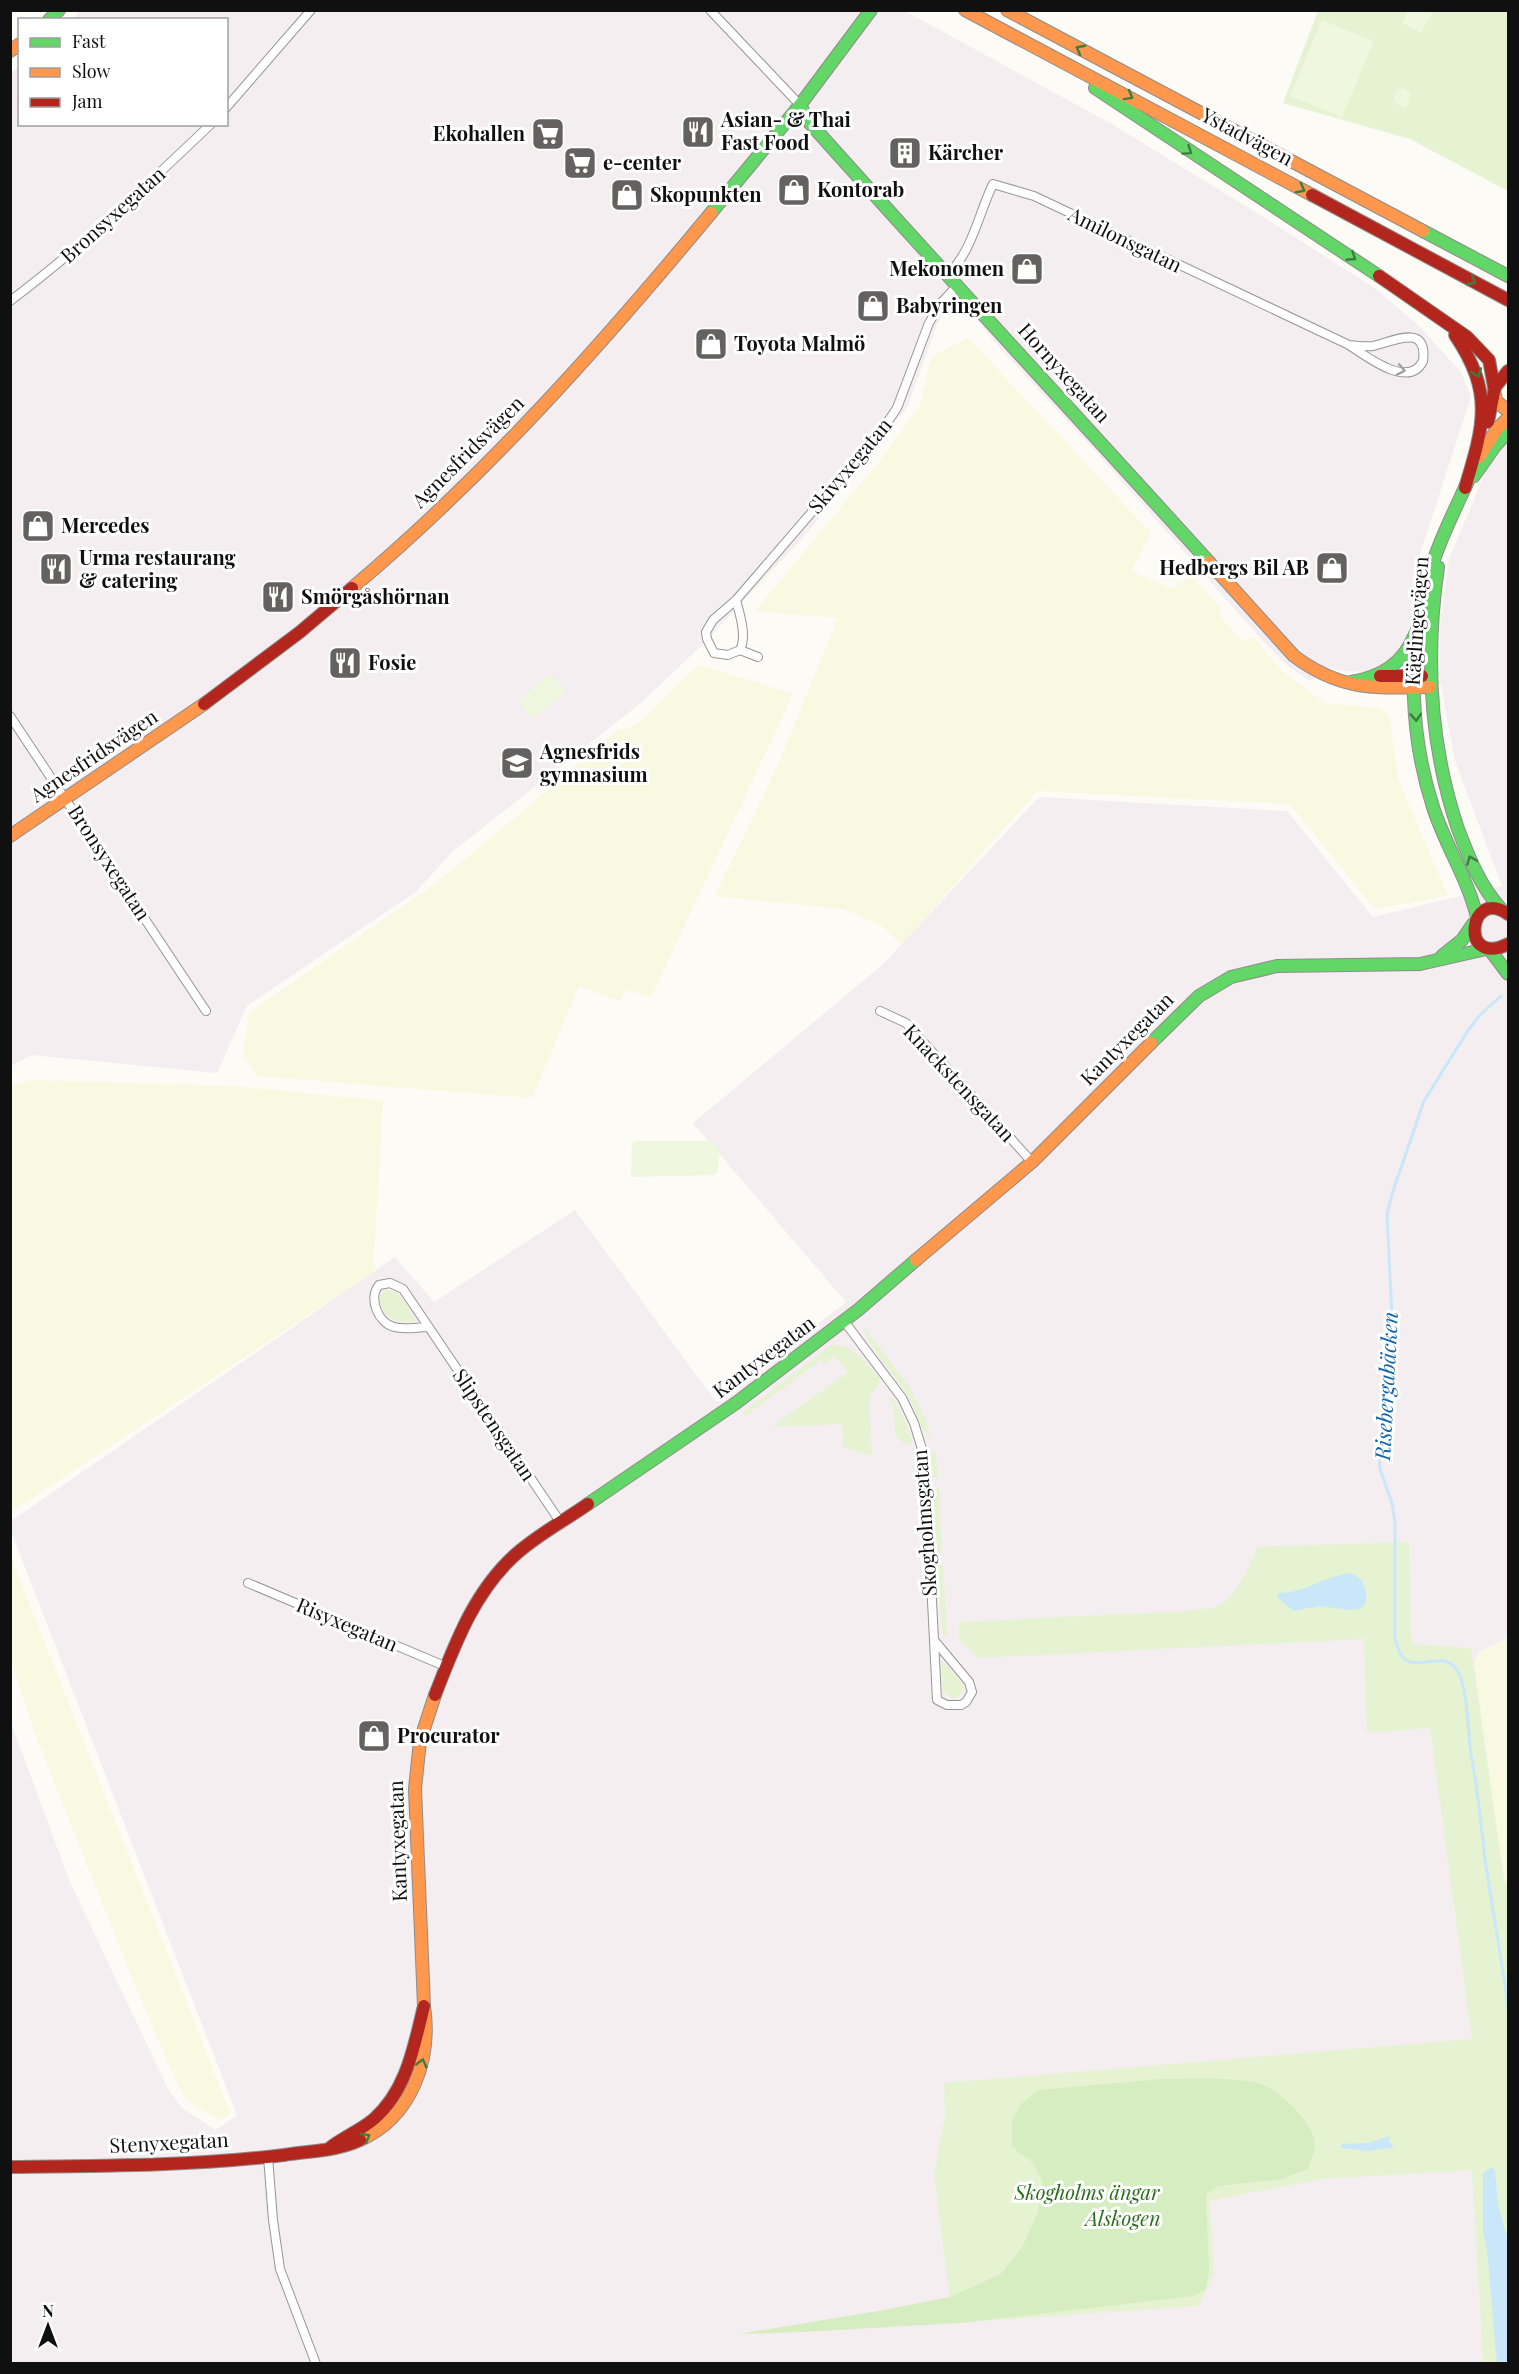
<svg xmlns="http://www.w3.org/2000/svg" width="1519" height="2374" viewBox="0 0 1519 2374" font-family="'Playfair Display',serif">
  <style>
    .industrial { fill: #f4eef1 }
    .farmland { fill: #f9f8e1 }
    .green { fill: #e5f3d3 }
    .forest { fill: #d6ecc1 }
    .pitch { fill: #eff7de }
    .water { fill: #c9e7f8 }
    .lines { fill: none; stroke-linecap: round; stroke-linejoin: round }
    .stream { stroke: #c9e7f8; stroke-width: 3 }
    .street-casing { stroke: #969693; stroke-width: 10 }
    .fast-casing { stroke: #8d8c8a; stroke-width: 14 }
    .slow-casing { stroke: #8d8c8a; stroke-width: 14 }
    .jam-casing { stroke: #8d8c8a; stroke-width: 14 }
    .street { stroke: #fffefe; stroke-width: 8 }
    .fast { stroke: #63d668; stroke-width: 12 }
    .slow { stroke: #ff974d; stroke-width: 12 }
    .jam { stroke: #b3261e; stroke-width: 12 }
    .oneway { stroke: #3e7d40 }
    .oneway2 { stroke: #9f9f9f }
    .labels { text-anchor: middle; stroke-width: 6; stroke-linejoin: round; paint-order: stroke }
    .poi-label { font-size: 20px; font-weight: bold; fill: #101010; stroke: #fff; text-anchor: start }
    .street-label { font-size: 20px; fill: #101010; stroke: #fff }
    .park-label { font-size: 20px; font-style: italic; fill: #2a6d1a; stroke: #fff }
    .water-label { font-size: 21px; font-style: italic; fill: #0f64ab; stroke: #fff }
  </style>
  <rect width="100%" height="100%" fill="#fcfbf5"/>
  <g class="industrial">
    <polygon points="82,10 905,11 1110,123 1262,216 1376,289 1420,327 1461,372 1471,397 1420,554 1412,619 1405,640 1399,652 1388,663 1378,669 1368,672 1343,671 1331,668 1310,681 1288,666 1263,641 1096,452 997,345 957,295 937,324 908,406 809,531 699,648 642,702 452,852 417,891 247,1006 217,1073 32,1055 11,1066 10,74 19,67 20,124 226,124 226,20 72,19"/>
    <polygon points="1508,438 1508,1638 1478,1653 1504,1879 1508,1885 1508,2363 11,2363 10,1720 70,1882 168,2089 182,2108 216,2130 237,2115 11,1531 11,1521 395,1257 434,1302 575,1210 716,1402 846,1302 693,1123 882,965 1039,797 1287,811 1373,917 1502,886 1455,761 1440,681 1440,627 1449,559 1488,466"/>
  </g>
  <g class="farmland">
    <polygon points="968,338 1151,533 1131,571 1172,589 1192,576 1220,607 1220,616 1241,640 1254,638 1282,671 1325,703 1379,708 1389,716 1399,782 1448,896 1375,909 1290,804 1037,791 901,945 881,925 844,909 715,896 778,765 838,618 755,611 883,457 921,403 931,357"/>
    <polygon points="700,665 793,694 651,997 626,990 620,1001 579,986 532,1098 257,1076 243,1056 249,1015 254,1009 431,887 509,823 617,730 633,726 645,718 684,678"/>
    <polygon points="31,1080 233,1086 383,1101 373,1272 11,1512 10,1087"/>
    <polygon points="10,1555 230,2113 222,2120 196,2107 184,2096 175,2079 137,1990 35,1734 11,1661"/>
    <polygon points="1508,1638 1508,1885 1504,1880 1495,1822 1474,1662 1478,1653"/>
  </g>
  <g class="green">
    <polygon points="1318,11 1508,11 1508,191 1410,139 1283,103"/>
    <path d="M385,1290C401,1289 409,1310 416,1321C395,1323 385,1321 379,1298Z"/>
    <path d="M865,1328L910,1388L926,1420L931,1437C919,1429 917,1413 911,1401C897,1376 874,1356 864,1330Z"/>
    <path d="M831,1345C852,1342 866,1364 879,1377V1383L869,1397L872,1456L843,1447L842,1424L772,1427L848,1372L835,1356L824,1364L821,1360L745,1416L742,1413Z"/>
    <path d="M890,1396C900,1410 907,1424 912,1441L909,1445L903,1443L895,1435L894,1407L888,1397Z"/>
    <polygon points="935,1451 939,1479 933,1477 931,1454"/>
    <polygon points="936,1488 939,1488 942,1556 936,1553 933,1490"/>
    <path d="M1409,1542L1411,1644L1471,1648L1504,1879L1508,1885V2363H1483L1472,2170L1323,2179L1209,2201L1214,2272L1199,2306L956,2323L949,2293L934,2175L945,2115L944,2083L1472,2039L1430,1728L1367,1733L1364,1639L979,1658L959,1640V1622L1189,1611C1198,1609 1210,1609 1218,1606C1233,1600 1253,1563 1257,1547Z"/>
    <polygon points="940,1565 943,1565 947,1634 943,1637 937,1568"/>
    <polygon points="941,1659 964,1686 961,1694 953,1699 943,1692"/>
  </g>
  <path class="forest" d="M1162,2079C1192,2079 1224,2077 1255,2082C1277,2087 1315,2122 1315,2147C1314,2154 1310,2162 1308,2169L1281,2179L1218,2186L1206,2194L1209,2271L1206,2289L1194,2296L959,2323L803,2332L739,2334L884,2310L950,2297L1001,2274L1023,2246L1038,2212L1043,2183L1033,2163L1012,2147V2120L1022,2103L1039,2090Z"/>
  <g class="pitch">
    <polygon points="1408,11 1433,11 1421,33 1402,23"/>
    <polygon points="1322,20 1374,41 1342,117 1290,96"/>
    <polygon points="1402,87 1411,92 1406,108 1400,106 1394,100 1397,89 1401,90"/>
    <polygon points="549,675 551,675 565,690 565,693 532,719 519,701"/>
    <polygon points="635,1141 711,1141 719,1150 718,1171 715,1175 631,1177 632,1144"/>
  </g>
  <g class="water">
    <path d="M1351,1573C1364,1579 1367,1588 1366,1602L1362,1608L1350,1610L1320,1606L1294,1611L1279,1599L1277,1593C1303,1594 1325,1576 1351,1573Z"/>
    <polygon points="1390,2136 1389,2141 1394,2147 1369,2151 1340,2148 1342,2144 1368,2143"/>
    <polygon points="1492,2167 1495,2171 1498,2204 1508,2241 1508,2363 1497,2363 1487,2250 1483,2232 1483,2173"/>
  </g>
  <g class="lines">
    <path class="stream" d="M1501,996L1480,1015L1467,1032L1424,1101L1392,1194L1387,1214L1392,1318L1384,1430L1379,1456L1380,1469L1392,1503L1395,1522V1637C1404,1688 1440,1643 1457,1670C1468,1687 1468,1735 1471,1755C1478,1790 1481,1824 1485,1859C1492,1909 1502,1958 1508,2008"/>
    <g class="street-casing">
      <g id="street">
        <polyline points="710,10 800,105"/>
        <polyline points="226,108 311,10"/>
        <path d="M947,276C973,250 978,215 993,184L1034,196L1349,345C1366,356 1409,390 1423,361C1428,322 1392,342 1373,346C1365,347 1357,346 1349,345"/>
        <path d="M10,301C82,247 146,186 211,124"/>
        <path d="M736,600C740,615 747,636 740,650L728,655L714,653L707,639L706,632L713,620L736,600L880,433L897,408L929,323L941,303L957,286"/>
        <polyline points="740,650 758,657"/>
        <polyline points="10,716 206,1011"/>
        <polyline points="880,1011 906,1023 1032,1162"/>
        <polyline points="844,1321 902,1398 914,1423 922,1449 925,1465 934,1640 969,1682 972,1692 966,1702 961,1705 947,1705 937,1700 934,1640"/>
        <path d="M428,1327C417,1327 405,1330 394,1327C378,1323 368,1298 379,1285L390,1283L403,1289L561,1523"/>
        <polyline points="248,1583 447,1667"/>
        <polyline points="268,2157 273,2220 280,2269 316,2364"/>
      </g>
    </g>
    <g class="fast-casing">
      <g id="fast">
        <polyline points="49,20 59,10"/>
        <polyline points="1095,88 1379,276"/>
        <path d="M800,105L809,122C941,270 1076,415 1209,562"/>
        <polyline points="711,213 800,105 871,10"/>
        <polyline points="1423,231 1508,276"/>
        <polyline points="1474,476 1495,446 1508,432"/>
        <path d="M1468,481C1453,514 1436,547 1427,582C1407,654 1410,736 1433,807C1445,845 1468,879 1477,917"/>
        <path d="M1438,567C1425,656 1429,743 1458,829C1469,858 1480,886 1501,909"/>
        <path d="M1351,682C1381,677 1403,664 1415,634"/>
        <polyline points="1490,950 1508,974"/>
        <polyline points="1442,956 1462,940 1473,924"/>
        <polyline points="1151,1043 1199,996 1231,977 1277,966 1420,964 1486,949"/>
        <polyline points="588,1504 736,1403 858,1310 916,1260"/>
      </g>
    </g>
    <g class="slow-casing">
      <g id="slow">
        <polyline points="965,10 1312,195"/>
        <polyline points="1007,10 1423,231"/>
        <polyline points="10,51 20,44"/>
        <polyline points="1494,390 1496,401 1508,411"/>
        <polyline points="1479,457 1497,429 1508,418"/>
        <path d="M1209,562L1294,656C1341,691 1374,688 1430,687"/>
        <path d="M352,588C484,477 600,347 711,213"/>
        <polyline points="10,836 204,704"/>
        <polyline points="916,1260 1032,1162 1151,1043"/>
        <path d="M360,2140C412,2117 432,2059 424,2006L415,1789L420,1741L435,1695"/>
      </g>
    </g>
    <g class="jam-casing">
      <g id="jam">
        <polyline points="1312,195 1508,300"/>
        <polyline points="1379,276 1467,337 1489,360 1494,387"/>
        <path d="M1455,335C1494,393 1484,425 1465,488"/>
        <polyline points="1488,422 1495,387 1508,371"/>
        <polyline points="1380,676 1422,676"/>
        <polyline points="204,704 300,632 352,588"/>
        <path d="M1508,914C1468,886 1459,969 1508,944"/>
        <path d="M435,1695C455,1644 474,1592 515,1555C537,1535 564,1521 588,1504"/>
        <path d="M331,2147C344,2137 361,2130 374,2119C407,2090 414,2046 424,2006"/>
        <path d="M10,2167C101,2166 194,2166 284,2155C309,2151 338,2151 360,2140"/>
      </g>
    </g>
    <use href="#street" class="street"/>
    <use href="#fast" class="fast"/>
    <use href="#slow" class="slow"/>
    <use href="#jam" class="jam"/>
  </g>
  <defs><path id="oneway-chevron" d="M-2-3.5L2.5 0L-2 3.5" fill="none" stroke-width="1.6" stroke-linecap="round" stroke-linejoin="round" transform="scale(1.5)"/></defs>
  <g class="oneway">
    <use href="#oneway-chevron" transform="translate(1080 49) rotate(-152)"/>
    <use href="#oneway-chevron" transform="translate(1129 96) rotate(29)"/>
    <use href="#oneway-chevron" transform="translate(1188 151) rotate(34)"/>
    <use href="#oneway-chevron" transform="translate(1301 189) rotate(28)"/>
    <use href="#oneway-chevron" transform="translate(1352 257) rotate(33)"/>
    <use href="#oneway-chevron" transform="translate(1472 281) rotate(28)"/>
    <use href="#oneway-chevron" transform="translate(1477 373) rotate(70)"/>
    <use href="#oneway-chevron" transform="translate(1416 717) rotate(86)"/>
    <use href="#oneway-chevron" transform="translate(1471 860) rotate(-112)"/>
    <use href="#oneway-chevron" transform="translate(422 2063) rotate(-75)"/>
    <use href="#oneway-chevron" transform="translate(366 2137) rotate(-30)"/>
  </g>
  <use class="oneway2" href="#oneway-chevron" transform="translate(1401 370) rotate(11)"/>
  <defs>
    <g id="restaurant-square" transform="scale(1.725)"><rect x="-9" y="-9" width="18" height="18" rx="4" fill="#636260" stroke="#fff"/><path d="M-5-6h1v4h1v-4h1v4h1v-4h1v5L-1.5 .5V6h-2V.5L-5-1ZM5-6V6H3V1.5H1.5Q1.5-4 5-6Z" fill="#fff"/></g>
    <g id="supermarket-square" transform="scale(1.725)"><rect x="-9" y="-9" width="18" height="18" rx="4" fill="#636260" stroke="#fff"/><path d="M-6-5.5h2.5l.6 2H6L4.5 2H-2.5L-4.4-4H-6ZM-1.5 3.2a1.3 1.3 0 1 0 .1 0ZM3 3.2a1.3 1.3 0 1 0 .1 0Z" fill="#fff"/></g>
    <g id="building-square" transform="scale(1.725)"><rect x="-9" y="-9" width="18" height="18" rx="4" fill="#636260" stroke="#fff"/><path d="M-4-6H4V6H1V3H-1V6H-4ZM-2.5-4.3h1.7v1.8h-1.7ZM.8-4.3h1.7v1.8H.8ZM-2.5-1h1.7V.8h-1.7ZM.8-1h1.7V.8H.8Z" fill="#fff"/></g>
    <g id="shop-square" transform="scale(1.725)"><rect x="-9" y="-9" width="18" height="18" rx="4" fill="#636260" stroke="#fff"/><path d="M-5-2.5h2.3a2.7 3.5 0 0 1 5.4 0H5L5.5 6h-11ZM-1.5-2.5h3a1.5 2.3 0 0 0-3 0Z" fill="#fff"/></g>
    <g id="school-square" transform="scale(1.725)"><rect x="-9" y="-9" width="18" height="18" rx="4" fill="#636260" stroke="#fff"/><path d="M0-5L7-2L0 1L-7-2ZM-4 1L0 2.5L4 1V4Q0 6-4 4Z" fill="#fff"/></g>
  </defs>
  <g fill-rule="evenodd">
    <use href="#restaurant-square" x="698" y="132"/>
    <use href="#supermarket-square" x="548" y="134"/>
    <use href="#building-square" x="905" y="153"/>
    <use href="#supermarket-square" x="580" y="163"/>
    <use href="#shop-square" x="794" y="190"/>
    <use href="#shop-square" x="627" y="195"/>
    <use href="#shop-square" x="1027" y="269"/>
    <use href="#shop-square" x="873" y="306"/>
    <use href="#shop-square" x="711" y="344"/>
    <use href="#shop-square" x="38" y="526"/>
    <use href="#shop-square" x="1332" y="568"/>
    <use href="#restaurant-square" x="56" y="569"/>
    <use href="#restaurant-square" x="278" y="597"/>
    <use href="#restaurant-square" x="345" y="663"/>
    <use href="#school-square" x="517" y="763"/>
    <use href="#shop-square" x="374" y="1736"/>
  </g>
  <g class="labels">
    <g class="poi-label">
      <text x="721" y="127">Asian- &amp; Thai<tspan x="721" dy="23">Fast Food</tspan></text>
      <text x="525" y="141" text-anchor="end">Ekohallen</text>
      <text x="928" y="160">Kärcher</text>
      <text x="603" y="170">e-center</text>
      <text x="817" y="197">Kontorab</text>
      <text x="650" y="202">Skopunkten</text>
      <text x="1004" y="276" text-anchor="end">Mekonomen</text>
      <text x="896" y="313">Babyringen</text>
      <text x="734" y="351">Toyota Malmö</text>
      <text x="61" y="533">Mercedes</text>
      <text x="79" y="565">Urma restaurang<tspan x="79" dy="23">&amp; catering</tspan></text>
      <text x="1309" y="575" text-anchor="end">Hedbergs Bil AB</text>
      <text x="301" y="604">Smörgåshörnan</text>
      <text x="368" y="670">Fosie</text>
      <text x="540" y="759">Agnesfrids<tspan x="540" dy="23">gymnasium</tspan></text>
      <text x="397" y="1743">Procurator</text>
    </g>
    <g class="street-label">
      <text transform="translate(1247 137) rotate(28)" y="7">Ystadvägen</text>
      <text transform="translate(113 215) rotate(-42)" y="7">Bronsyxegatan</text>
      <text transform="translate(1125 240) rotate(26)" y="7">Amilonsgatan</text>
      <text transform="translate(1064 373) rotate(48)" y="7">Hornyxegatan</text>
      <text transform="translate(468 452) rotate(-45)" y="7">Agnesfridsvägen</text>
      <text transform="translate(850 466) rotate(-50)" y="7">Skivyxegatan</text>
      <text transform="translate(1417 621) rotate(-86)" y="7">Käglingevägen</text>
      <text transform="translate(94 756) rotate(-34)" y="7">Agnesfridsvägen</text>
      <text transform="translate(109 863) rotate(57)" y="7">Bronsyxegatan</text>
      <text transform="translate(1127 1039) rotate(-45)" y="7">Kantyxegatan</text>
      <text transform="translate(959 1083) rotate(47)" y="7">Knackstensgatan</text>
      <text transform="translate(764 1357) rotate(-37)" y="7">Kantyxegatan</text>
      <text transform="translate(494 1425) rotate(56)" y="7">Slipstensgatan</text>
      <text transform="translate(925 1523) rotate(-94)" y="7">Skogholmsgatan</text>
      <text transform="translate(347 1625) rotate(23)" y="7">Risyxegatan</text>
      <text transform="translate(398 1841) rotate(-92)" y="7">Kantyxegatan</text>
      <text transform="translate(169 2143) rotate(-3)" y="7">Stenyxegatan</text>
    </g>
    <g class="park-label">
      <text x="1087" y="2200">Skogholms ängar</text>
      <text x="1123" y="2226">Alskogen</text>
    </g>
    <g class="water-label">
      <text transform="translate(1387 1386) rotate(-87)" y="7">Risebergabäcken</text>
    </g>
  </g>
  <rect width="1519" height="2374" fill="none" stroke="#101010" stroke-width="24"/>
  <rect x="18" y="18" width="210" height="108" fill="#ffffff" stroke="#9f9f9f" stroke-width="1.5"/>
  <rect x="30" y="38" width="30" height="9" fill="#63d668" stroke="#9f9f9f" stroke-width="1.5"/>
  <text x="72" y="48" font-size="18" fill="#101010">Fast</text>
  <rect x="30" y="68" width="30" height="9" fill="#ff974d" stroke="#9f9f9f" stroke-width="1.5"/>
  <text x="72" y="78" font-size="18" fill="#101010">Slow</text>
  <rect x="30" y="98" width="30" height="9" fill="#b3261e" stroke="#9f9f9f" stroke-width="1.5"/>
  <text x="72" y="108" font-size="18" fill="#101010">Jam</text>
  <g transform="translate(48 2326)" stroke="#ffffff" stroke-width="4.5" paint-order="stroke">
  <path d="M0-4.5L10 22L0 15L-10 22Z" fill="#101010"/>
  <text y="-9" font-size="16" font-weight="bold" text-anchor="middle" fill="#101010">N</text>
  </g>
</svg>
